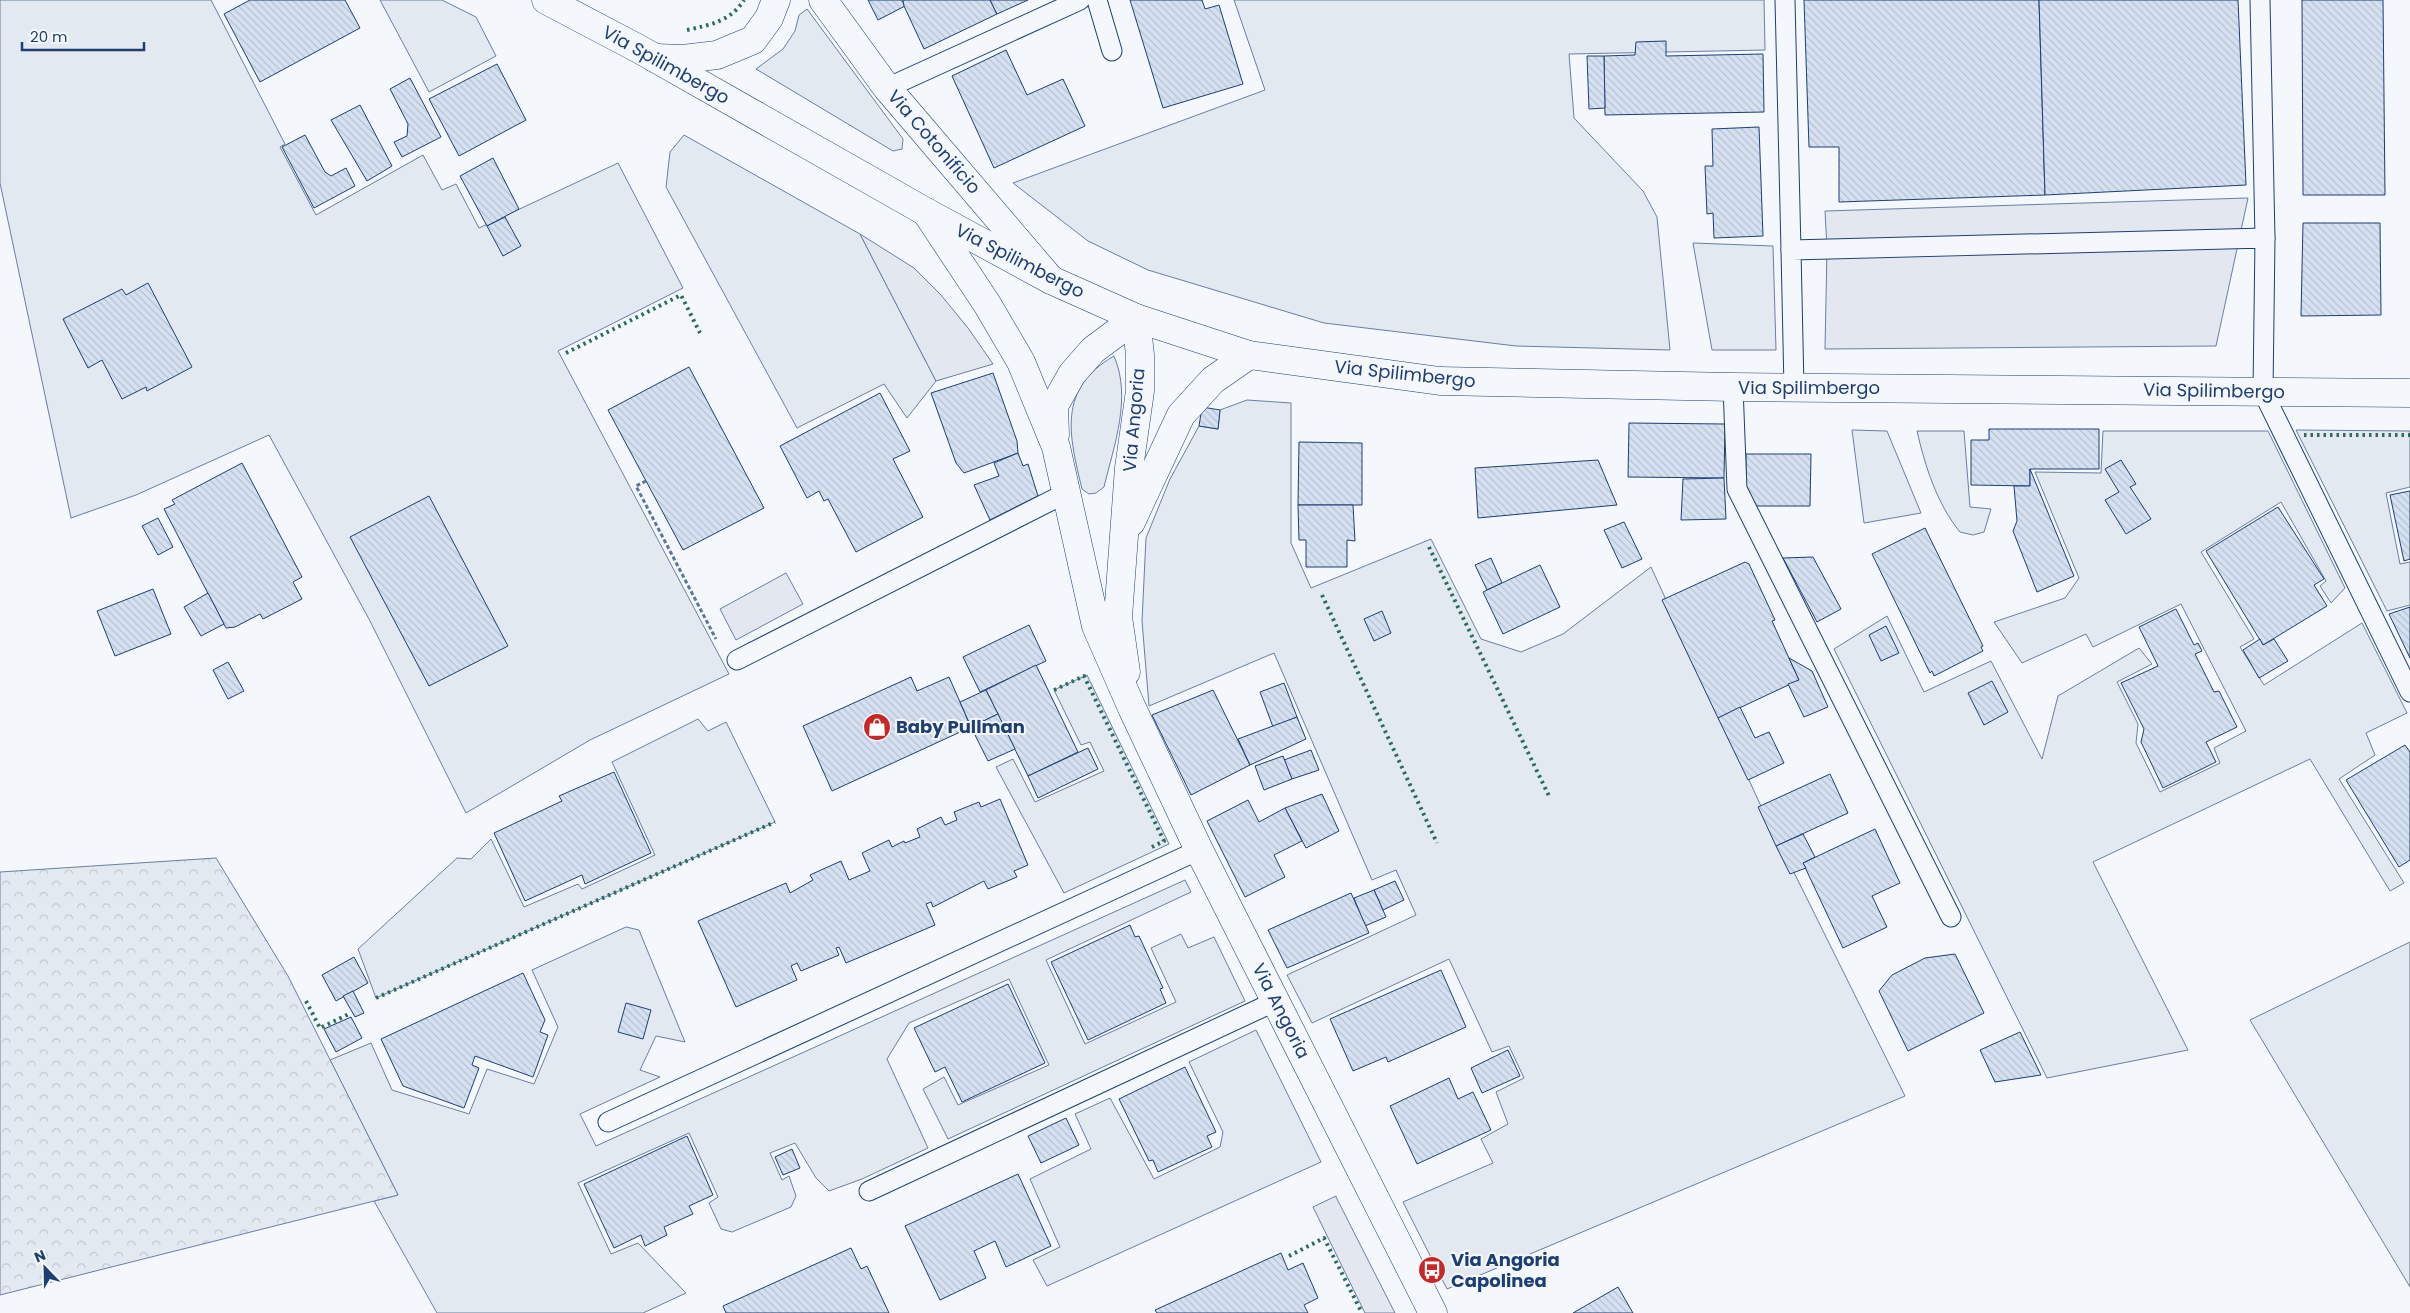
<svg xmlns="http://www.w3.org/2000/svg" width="2410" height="1313" viewBox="0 0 2410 1313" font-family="Poppins,sans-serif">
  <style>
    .green { fill: #e3e9f0; stroke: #687fa3 }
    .forest { fill: url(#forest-crowns); stroke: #687fa3 }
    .parking { fill: #e3e8f0; stroke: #687fa3 }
    .building { fill: url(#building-back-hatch); stroke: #1d3f73 }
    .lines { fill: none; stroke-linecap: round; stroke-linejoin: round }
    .service-casing { stroke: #1d3f73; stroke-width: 21 }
    .tertiary-casing { stroke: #1d3f73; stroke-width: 29 }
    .secondary-casing { stroke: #1d3f73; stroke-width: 29 }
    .path { stroke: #5e769c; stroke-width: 3; stroke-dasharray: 4 2.5; stroke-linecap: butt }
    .service { stroke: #f4f7fb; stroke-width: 19 }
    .tertiary { stroke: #f4f7fb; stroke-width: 28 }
    .secondary { stroke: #f4f7fb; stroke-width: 28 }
    .hedge { stroke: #2c6c60; stroke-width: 4; stroke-dasharray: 2.5 4; stroke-linecap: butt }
    .labels { text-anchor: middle; stroke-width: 4; stroke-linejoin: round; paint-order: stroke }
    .street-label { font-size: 18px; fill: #1d3f73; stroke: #f4f7fb }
    .poi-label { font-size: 18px; font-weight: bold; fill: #1d3f73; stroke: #f4f7fb; text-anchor: start }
  </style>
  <defs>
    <pattern id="forest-crowns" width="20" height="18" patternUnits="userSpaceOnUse" patternTransform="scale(1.25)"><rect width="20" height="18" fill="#e3e9f0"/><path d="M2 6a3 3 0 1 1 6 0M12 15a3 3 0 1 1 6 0" fill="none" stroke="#c2c9d1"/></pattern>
    <pattern id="building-back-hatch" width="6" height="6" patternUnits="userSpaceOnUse" patternTransform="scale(1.25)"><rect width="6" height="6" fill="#d5e0f0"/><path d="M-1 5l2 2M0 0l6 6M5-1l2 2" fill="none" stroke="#b6c1d1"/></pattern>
  </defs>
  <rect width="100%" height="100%" fill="#f4f7fb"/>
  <g class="green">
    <polygon points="0,0 211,0 285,144 280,147 316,215 423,155 442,190 456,184 479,228 618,163 683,288 558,351 729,674 590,740 466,813 370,621 269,435 136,495 71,518 0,183"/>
    <polygon points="380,0 442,0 476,17 496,56 429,92"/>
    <polygon points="1234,0 1764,0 1765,50 1569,54 1574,118 1643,191 1657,217 1670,350 1516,346 1324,323 1148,270 1088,241 1013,183 1265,90"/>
    <polygon points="807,9 903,139 902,149 893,151 756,69 783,49 795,31 799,15"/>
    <polygon points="684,135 860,234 936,381 907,418 884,384 797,428 666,187 670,152"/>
    <polygon points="1693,243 1773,246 1776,350 1712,350"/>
    <path d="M1114,356C1132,398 1114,445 1104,487L1096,493L1089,494L1082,489C1069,435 1057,389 1114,356Z"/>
    <polygon points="1247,400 1291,403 1291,543 1311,588 1431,539 1481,639 1521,652 1563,634 1651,567 1760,804 1905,1096 1447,1289 1403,1202 1493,1163 1481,1139 1508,1124 1496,1092 1524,1078 1509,1046 1492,1052 1449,959 1312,1023 1287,975 1416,915 1396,870 1372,880 1274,653 1149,706 1142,621 1146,538 1170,479 1199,426 1218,429 1220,410"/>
    <polygon points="1852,430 1887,431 1921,513 1864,523"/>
    <polygon points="2296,430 2410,431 2410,487 2386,493 2400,564 2410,562 2410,605 2387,611"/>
    <path d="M1917,431H1964L1970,507L1991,509L1984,532L1973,535L1960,532C1937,504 1925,466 1917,431Z"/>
    <polygon points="2103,431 2268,431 2345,588 2331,603 2320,586 2326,581 2281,502 2201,552 2254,639 2240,647 2264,685 2362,623 2407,713 2366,733 2375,755 2339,779 2404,883 2390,891 2310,759 2093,862 2188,1050 2047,1078 1834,649 1887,616 1924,692 1991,661 2042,759 2058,696 2139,648 2152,664 2117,682 2138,724 2136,743 2160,792 2220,763 2214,748 2246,731 2181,604 2093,647 2086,634 2022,663 1994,622 2065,598 2079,578 2035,472 2101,473"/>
    <polygon points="1087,675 1169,844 1064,893 996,767 1013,759 1035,802 1104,771 1090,742 1081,745 1054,690"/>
    <polygon points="698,719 708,731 726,722 775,822 376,998 358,949 457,858 471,859 491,839 524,907 578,884 582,889 655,855 612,762"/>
    <polygon points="1185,880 1191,892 1046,960 1085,1044 1176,1002 1151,948 1181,934 1188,948 1214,937 1245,1001 948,1139 923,1089 944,1077 958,1105 1049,1065 1009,979 909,1023 887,1059 928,1148 862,1179 829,1191 816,1178 795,1143 770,1153 782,1180 789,1176 796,1196 791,1207 732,1232 721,1229 709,1203 718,1197 689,1133 578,1183 611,1254 638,1243 686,1293 643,1313 437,1313 374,1201 398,1195 330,1060 371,1043 392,1090 469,1114 487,1069 534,1084 558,1027 532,970 626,927 639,930 685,1042 656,1036 640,1070 660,1077 580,1114 596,1146"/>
    <polygon points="2410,942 2410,1287 2250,1020"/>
    <polygon points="1256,1030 1321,1162 1047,1286 1033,1260 1060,1247 1030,1179 1091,1149 1075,1114 1110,1098 1154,1179 1220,1147 1223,1132 1189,1062"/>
  </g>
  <polygon class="forest" points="216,858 288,976 398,1195 0,1295 0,872"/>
  <g class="parking">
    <polygon points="2248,198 2216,346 1825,349 1827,249 1825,211"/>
    <polygon points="860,234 914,268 941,295 968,328 993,364 936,381"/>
    <polygon points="786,573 803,604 736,640 720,609"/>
    <polygon points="1336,1196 1336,1197 1395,1313 1365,1313 1313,1207"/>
  </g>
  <g class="building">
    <polygon points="250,0 345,0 360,28 260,82 224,14"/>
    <polygon points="868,0 902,0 905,6 878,20"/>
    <polygon points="905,0 990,0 997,14 924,49 904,6 903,1"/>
    <polygon points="990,0 1028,0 997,14"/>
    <polygon points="1130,0 1202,0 1205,9 1219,5 1243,84 1163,108"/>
    <polygon points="1804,0 2039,0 2045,195 1839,202 1839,147 1809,147"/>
    <polygon points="2039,0 2238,0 2246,185 2045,195"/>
    <polygon points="2302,0 2383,0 2385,195 2303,195"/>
    <polygon points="1666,41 1666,56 1763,54 1764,112 1605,115 1604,56 1635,55 1636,42"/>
    <polygon points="1006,50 1027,95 1063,79 1085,126 994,168 952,76"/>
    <polygon points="1587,56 1604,56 1605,108 1589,109"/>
    <polygon points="497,64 526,120 459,156 429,99"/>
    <polygon points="410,78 441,137 402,157 394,142 407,136 408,124 390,89"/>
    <polygon points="360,105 392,166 367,181 331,120"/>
    <polygon points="1759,127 1763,236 1714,238 1713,213 1707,214 1705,166 1713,166 1712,129"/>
    <polygon points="305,135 325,172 331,176 346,168 355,186 314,208 282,147"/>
    <polygon points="493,158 519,209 487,226 460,176"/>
    <polygon points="505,217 521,246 503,256 487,226"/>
    <polygon points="2303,223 2380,223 2381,315 2301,316"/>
    <polygon points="148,283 192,367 147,391 146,387 122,399 102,360 88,368 63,319 122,289 126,295"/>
    <polygon points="689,367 764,508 683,550 608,410"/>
    <polygon points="993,373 1017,441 1018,453 964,473 956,463 931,393"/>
    <polygon points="880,393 910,451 893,459 923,517 856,552 828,499 824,501 819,491 807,498 780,446"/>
    <polygon points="1202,407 1220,410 1218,429 1199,426"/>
    <polygon points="1629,423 1725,424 1724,478 1628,477"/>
    <polygon points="1989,429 2099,429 2099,469 2030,469 2030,486 1971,485 1971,440 1989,440"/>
    <polygon points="1299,442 1362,443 1362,505 1298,505"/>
    <polygon points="1018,453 1023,466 1028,464 1038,496 990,520 974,485 999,476 994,463"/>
    <polygon points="1746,454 1811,454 1810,506 1746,506"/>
    <polygon points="1598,460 1617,505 1478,518 1475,468"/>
    <polygon points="2121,460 2136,484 2130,487 2151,519 2126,534 2105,500 2119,492 2105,469"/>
    <polygon points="242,463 302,577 293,582 302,599 263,619 260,614 235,627 226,628 164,509 175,504 172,500"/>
    <polygon points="2030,469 2074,576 2037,592 2013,531 2017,521 2014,486 2030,486"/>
    <polygon points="1724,478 1726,519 1681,520 1683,479"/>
    <polygon points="2410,491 2410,559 2404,561 2390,495"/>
    <polygon points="429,496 508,646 429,686 350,537"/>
    <polygon points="1298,505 1353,505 1355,541 1347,540 1347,567 1306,567 1306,540 1299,540"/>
    <polygon points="2278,507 2324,579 2314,585 2327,606 2263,645 2206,551"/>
    <polygon points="158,518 173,547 158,555 142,526"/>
    <polygon points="1624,522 1642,559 1622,568 1604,530"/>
    <polygon points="1925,528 1983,646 1981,647 1983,651 1934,676 1932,671 1930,673 1872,554"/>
    <polygon points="1813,557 1841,609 1817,622 1783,558"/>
    <polygon points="1491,558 1502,583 1487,590 1475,565"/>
    <polygon points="1745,562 1749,564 1775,620 1772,621 1799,680 1718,718 1662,600"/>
    <polygon points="1540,565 1560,607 1503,634 1483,592"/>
    <polygon points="153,589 171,634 115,656 97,611"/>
    <polygon points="208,593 224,624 201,636 184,607"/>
    <polygon points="2410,607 2410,658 2389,614"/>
    <polygon points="2176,609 2194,645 2198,643 2202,651 2195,654 2214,692 2219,691 2237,727 2206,742 2216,762 2163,788 2141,742 2144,729 2121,683 2158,666 2139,627"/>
    <polygon points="1382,611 1391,633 1374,641 1364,619"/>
    <polygon points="1029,625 1046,661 980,692 963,657"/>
    <polygon points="1886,626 1899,653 1881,661 1869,635"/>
    <polygon points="2260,639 2263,645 2274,639 2288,661 2259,678 2243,650"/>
    <polygon points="1789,658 1812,671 1828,707 1804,717 1788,684 1799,680"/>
    <polygon points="228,662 244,691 228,699 213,670"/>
    <polygon points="1036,665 1078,752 1028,776 986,690"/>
    <polygon points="911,677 917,691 949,677 971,727 832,791 803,726"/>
    <polygon points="1992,681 2008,712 1984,725 1968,693"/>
    <polygon points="1284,683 1297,717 1273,727 1260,692"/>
    <polygon points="986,690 998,714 971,727 960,702"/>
    <polygon points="1213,690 1250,765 1191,795 1152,715"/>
    <polygon points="1740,707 1755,738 1769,732 1784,763 1748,780 1718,718"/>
    <polygon points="998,714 1015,749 988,761 971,727"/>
    <polygon points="1297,717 1306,739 1250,765 1238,739"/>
    <polygon points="2405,745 2410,752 2410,860 2399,867 2346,780"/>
    <polygon points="1088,748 1098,769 1038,798 1028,776"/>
    <polygon points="1311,750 1319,770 1292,779 1284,760"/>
    <polygon points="1283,756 1292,779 1264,790 1255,766"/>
    <polygon points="614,772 651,853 585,884 582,875 525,901 494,833 562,801 559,796"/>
    <polygon points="1830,774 1848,813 1776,846 1758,807"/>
    <polygon points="1322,794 1339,831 1306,848 1285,808"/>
    <polygon points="1000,799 1028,865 1014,871 1017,877 988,889 984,881 933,907 931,902 926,904 935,925 846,963 839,947 836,948 839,955 801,971 797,963 791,966 797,980 736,1007 698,921 786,883 790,893 813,880 810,875 841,861 849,880 870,871 862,853 889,840 892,847 904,841 905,843 920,837 917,829 941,817 945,825 957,820 954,812 979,802 981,807"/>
    <polygon points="1248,800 1259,822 1285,808 1302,841 1274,855 1285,877 1245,897 1207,821"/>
    <polygon points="1875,829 1900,883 1872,896 1887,927 1843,948 1803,863"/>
    <polygon points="1803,834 1815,857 1803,863 1806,868 1790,874 1776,846"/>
    <polygon points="1395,881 1404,900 1383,910 1374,890"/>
    <polygon points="1374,890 1386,917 1365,926 1354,898"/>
    <polygon points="1351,893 1369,933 1287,968 1268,930"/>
    <polygon points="1130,925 1135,937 1139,936 1163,988 1160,989 1166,1003 1088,1040 1051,962"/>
    <polygon points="1955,954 1984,1013 1908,1051 1879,991 1892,975 1925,958"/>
    <polygon points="354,957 368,983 336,1001 322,975"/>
    <polygon points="1441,970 1466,1027 1388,1062 1386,1057 1353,1071 1330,1019"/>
    <polygon points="523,973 545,1020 540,1032 548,1035 533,1077 475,1056 472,1065 479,1068 464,1108 403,1086 381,1039"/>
    <polygon points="1008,984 1045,1063 962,1102 945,1067 935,1072 914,1028"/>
    <polygon points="353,991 364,1013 355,1017 343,996"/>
    <polygon points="626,1003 651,1010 643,1039 618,1032"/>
    <polygon points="351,1017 362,1038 336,1052 324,1029"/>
    <polygon points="2020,1032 2041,1075 1995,1082 1980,1050"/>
    <polygon points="1508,1050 1520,1076 1482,1093 1471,1068"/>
    <polygon points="1185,1067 1216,1132 1207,1136 1212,1147 1158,1172 1153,1160 1149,1161 1119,1099"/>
    <polygon points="1449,1078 1458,1099 1473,1092 1491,1130 1417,1164 1390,1106"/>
    <polygon points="1066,1118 1079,1145 1041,1163 1028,1136"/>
    <polygon points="687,1136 713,1195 689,1206 693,1214 664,1227 667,1235 645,1246 641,1235 614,1248 584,1184"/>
    <polygon points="792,1149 800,1168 783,1175 775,1157"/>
    <polygon points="1018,1174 1051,1246 1006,1267 995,1241 974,1251 986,1278 940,1300 905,1226"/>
    <polygon points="851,1248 861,1269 867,1266 889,1313 726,1313 723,1306"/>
    <polygon points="1281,1253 1288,1270 1303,1263 1318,1298 1304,1305 1308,1313 1157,1313 1155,1310"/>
    <polygon points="1618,1287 1633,1313 1573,1313"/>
  </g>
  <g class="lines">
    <g class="service-casing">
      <g id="service">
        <polyline points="1097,0 1112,51"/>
        <polyline points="1785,0 1791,250"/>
        <polyline points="2260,0 2265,238"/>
        <polyline points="887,88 1080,0"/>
        <polyline points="1733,387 1737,489 1951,917"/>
        <polyline points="1794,388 1791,250 2265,238 2263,392 2410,692"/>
        <polyline points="737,660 1066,493"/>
        <polyline points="608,1122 1199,850"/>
        <polyline points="869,1191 1276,1001"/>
      </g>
    </g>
    <g class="tertiary-casing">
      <g id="tertiary">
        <polyline points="823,0 887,88 1051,280"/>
        <polyline points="655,58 683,59 717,55 753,40 769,18 776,0"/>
        <polyline points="926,212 987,304 1021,362 1056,447 1096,626 1132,708 1199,850 1433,1313"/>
        <polyline points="1055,435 1054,406 1072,374 1093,350 1136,318"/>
        <polyline points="1131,522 1181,415 1213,380 1249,355"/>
        <polyline points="1126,672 1118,617 1129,468 1140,391 1140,355 1136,318"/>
      </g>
    </g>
    <g class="secondary-casing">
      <polyline id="secondary" points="546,0 639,49 926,212 1051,280 1136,318 1249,355 1440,381 1733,387 2410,393"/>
    </g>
    <polyline class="path" points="646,481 636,486 716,639"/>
    <use href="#service" class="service"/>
    <use href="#tertiary" class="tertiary"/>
    <use href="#secondary" class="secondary"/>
    <g class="hedge">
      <path d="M687,30C710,25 731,21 744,0"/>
      <polyline points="566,353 681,295 700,333"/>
      <polyline points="2304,435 2410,435"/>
      <polyline points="1429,547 1549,796"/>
      <polyline points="1322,595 1437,843"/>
      <polyline points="1054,690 1084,676 1164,841 1150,848"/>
      <polyline points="376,998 775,822"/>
      <polyline points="306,1001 320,1028 349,1014"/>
      <polyline points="1289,1256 1324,1238 1362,1313"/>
    </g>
  </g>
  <defs>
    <g id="shop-disc" transform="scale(1.4375)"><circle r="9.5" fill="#c62828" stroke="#f4f7fb"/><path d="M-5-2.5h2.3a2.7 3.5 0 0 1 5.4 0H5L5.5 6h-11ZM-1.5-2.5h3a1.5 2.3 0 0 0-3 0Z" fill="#fff"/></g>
    <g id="bus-disc" transform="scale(1.4375)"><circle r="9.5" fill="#c62828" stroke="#f4f7fb"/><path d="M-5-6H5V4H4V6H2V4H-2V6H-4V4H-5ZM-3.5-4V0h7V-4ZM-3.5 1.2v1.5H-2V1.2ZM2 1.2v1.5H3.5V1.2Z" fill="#fff"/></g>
  </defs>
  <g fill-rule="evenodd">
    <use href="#shop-disc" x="877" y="727"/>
    <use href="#bus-disc" x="1432" y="1270"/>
  </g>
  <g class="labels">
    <g class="street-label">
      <text transform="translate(666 65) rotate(29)" y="6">Via Spilimbergo</text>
      <text transform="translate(934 142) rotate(49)" y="6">Via Cotonificio</text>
      <text transform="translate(1020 261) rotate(27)" y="6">Via Spilimbergo</text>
      <text transform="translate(1405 374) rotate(6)" y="6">Via Spilimbergo</text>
      <text x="1809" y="394">Via Spilimbergo</text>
      <text transform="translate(2214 391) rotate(1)" y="6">Via Spilimbergo</text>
      <text transform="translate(1134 420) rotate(-85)" y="6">Via Angoria</text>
      <text transform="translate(1281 1011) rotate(63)" y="6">Via Angoria</text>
    </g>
    <g class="poi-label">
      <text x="896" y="733">Baby Pullman</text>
      <text x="1451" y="1266">Via Angoria<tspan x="1451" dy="21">Capolinea</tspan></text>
    </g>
  </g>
  <g transform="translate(45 1268) rotate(337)" stroke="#f4f7fb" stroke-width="4" paint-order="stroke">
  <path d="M0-4L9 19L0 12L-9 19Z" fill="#1d3f73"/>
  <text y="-8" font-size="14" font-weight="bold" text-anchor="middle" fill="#1d3f73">N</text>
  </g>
  <path d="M22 42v8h122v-8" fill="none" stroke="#1d3f73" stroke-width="2.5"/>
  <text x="30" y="42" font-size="15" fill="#1d3f73" stroke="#f4f7fb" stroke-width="4" paint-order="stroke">20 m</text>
</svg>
